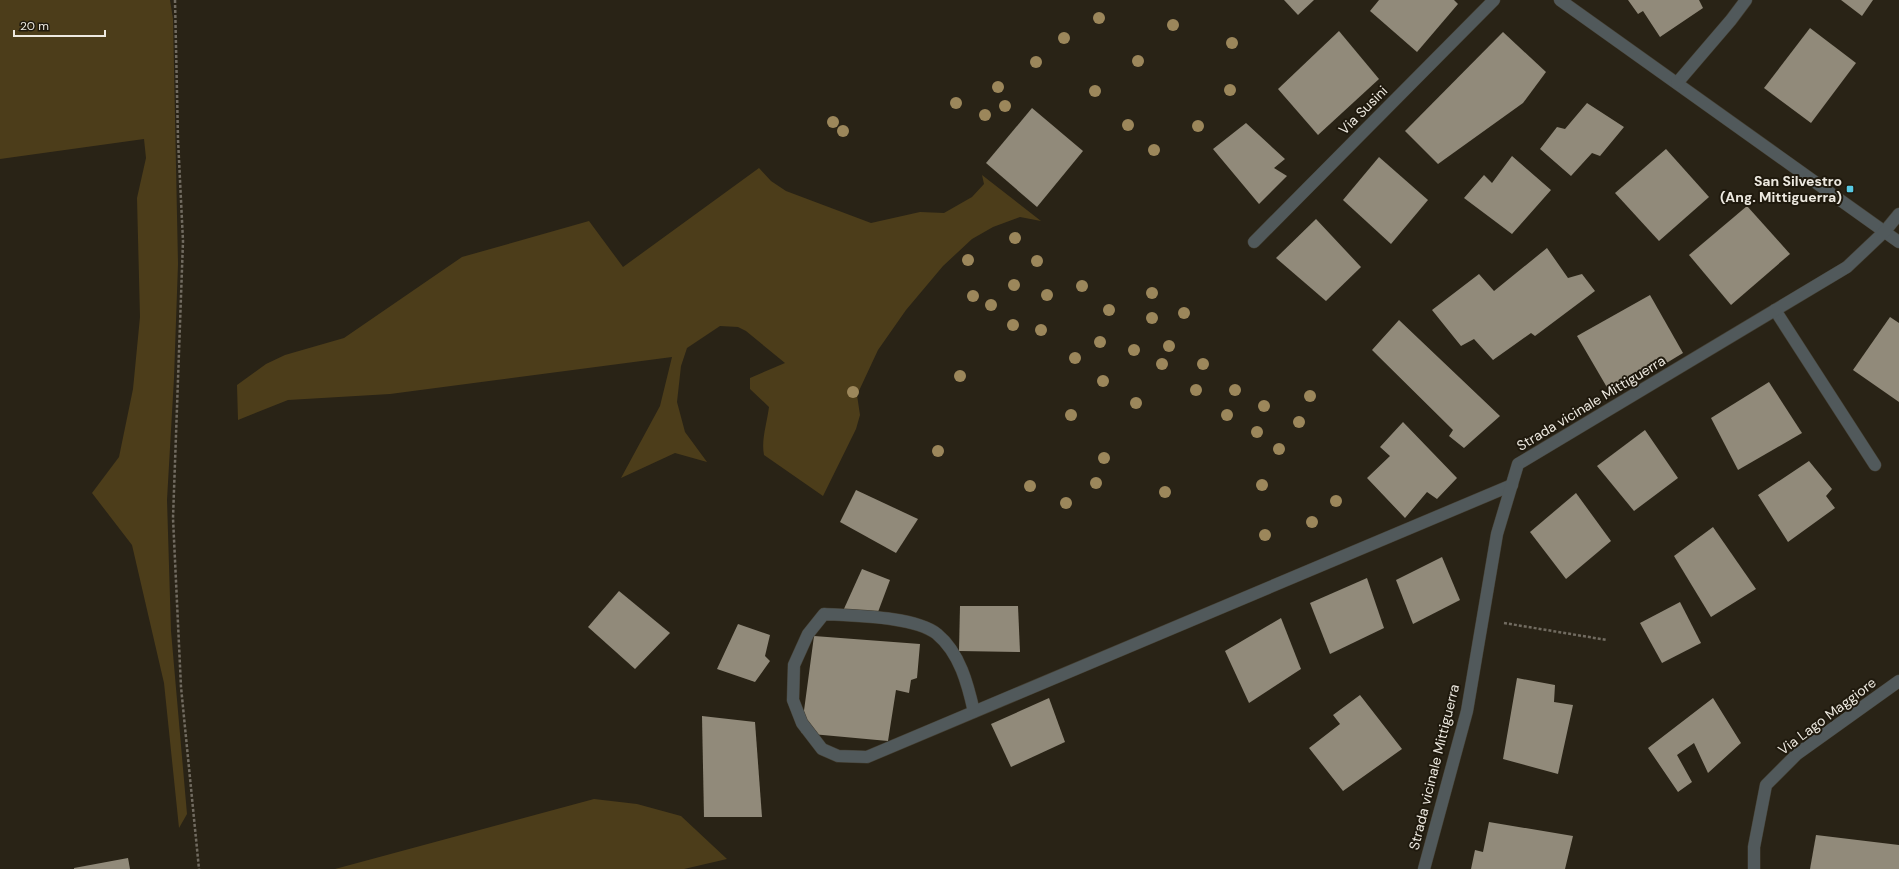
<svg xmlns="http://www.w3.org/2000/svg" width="1899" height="869" viewBox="0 0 1899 869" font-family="'DM Sans',sans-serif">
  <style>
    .green { fill: #4c3d1a }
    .building { fill: #918a7a }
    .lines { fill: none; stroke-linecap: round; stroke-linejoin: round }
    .minor-casing { stroke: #443f32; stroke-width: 13 }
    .path { stroke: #716b60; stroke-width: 2.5; stroke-dasharray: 3 2; stroke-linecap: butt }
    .minor { stroke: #51595b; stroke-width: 12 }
    .tree { fill: #9c875b }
    .poi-dot { fill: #57c9e3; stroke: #1f190d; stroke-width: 1.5 }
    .labels { text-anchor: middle; stroke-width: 4; stroke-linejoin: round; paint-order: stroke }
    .street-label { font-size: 14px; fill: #ede9e0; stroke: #1f190d }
    .poi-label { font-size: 14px; font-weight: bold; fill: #ede9e0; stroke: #1f190d; text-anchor: end }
  </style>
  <rect width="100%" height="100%" fill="#292316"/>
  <g class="green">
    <polygon points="0,0 170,0 173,19 178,264 174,378 167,500 171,631 187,814 179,828 164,683 132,545 92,493 119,457 133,389 140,317 137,198 146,158 144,139 0,159"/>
    <path d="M759,168L771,181L786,191L871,223L920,212L944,213L972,197L984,184L982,175L1041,221L1020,217L993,227L972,239L943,266L906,310L878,350L857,395L860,415L856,429L823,496L764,455C761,440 767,423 769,407L750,389V378L785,363L746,331L738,327L720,326L687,348L681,366L677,402L685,432L707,462L675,453L621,478L660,406L672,357L390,394L288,400L238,420L237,385L266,364L285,355L344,338L462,257L589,221L623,267Z"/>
    <polygon points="594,799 637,804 681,816 727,859 684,869 335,869"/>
  </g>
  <g class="building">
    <polygon points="1284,0 1314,0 1298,15"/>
    <polygon points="1379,0 1454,0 1458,4 1417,52 1370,11"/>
    <polygon points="1628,0 1699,0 1703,8 1660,37 1643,11 1638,14"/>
    <polygon points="1841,0 1873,0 1862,16"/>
    <polygon points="1810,28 1856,63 1811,123 1764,88"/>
    <polygon points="1339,31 1379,79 1318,135 1278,89"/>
    <polygon points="1503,32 1546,72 1523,103 1438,164 1405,131"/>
    <polygon points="1587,103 1624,127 1600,156 1592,153 1571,176 1540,149 1557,127 1565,129"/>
    <polygon points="1032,108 1083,151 1037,207 986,163"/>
    <polygon points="1246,123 1285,159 1274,168 1287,176 1259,204 1213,149"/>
    <polygon points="1666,149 1709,197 1659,241 1615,193"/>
    <polygon points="1512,156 1551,190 1512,234 1464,198 1484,175 1492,183"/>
    <polygon points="1379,157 1428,200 1391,244 1343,200"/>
    <polygon points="1747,206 1790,254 1731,305 1689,255"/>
    <polygon points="1316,219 1361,267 1326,301 1276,258"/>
    <polygon points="1547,248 1568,278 1582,274 1595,291 1535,336 1531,333 1493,360 1474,339 1461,346 1432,310 1479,274 1494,291"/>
    <polygon points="1650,295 1683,353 1612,396 1577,336"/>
    <polygon points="1890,317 1899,323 1899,402 1853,370"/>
    <polygon points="1399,320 1500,416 1464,448 1449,436 1453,430 1372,350"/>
    <polygon points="1769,382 1802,433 1738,470 1711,418"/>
    <polygon points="1403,422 1457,478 1437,499 1427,492 1405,518 1367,478 1390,456 1380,447"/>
    <polygon points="1645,430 1678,478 1634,511 1597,466"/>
    <polygon points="1809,461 1832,489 1826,496 1835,508 1788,542 1758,495"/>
    <polygon points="856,490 918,519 896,553 840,522"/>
    <polygon points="1576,493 1611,541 1566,579 1530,532"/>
    <polygon points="1713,527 1756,589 1711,617 1674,556"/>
    <polygon points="1442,557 1460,600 1413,624 1396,580"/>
    <polygon points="862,569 890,580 878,612 843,611"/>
    <polygon points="1367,578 1384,628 1330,654 1310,603"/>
    <polygon points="619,591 670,633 635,669 588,627"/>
    <polygon points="1680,602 1701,643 1662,663 1640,623"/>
    <polygon points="960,606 1018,606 1020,652 959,651"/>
    <polygon points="1281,618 1301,669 1249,703 1225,651"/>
    <polygon points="738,624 770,635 765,656 770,661 755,682 717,669"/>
    <polygon points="814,636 920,644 917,678 911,680 909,693 896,690 888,741 801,733"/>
    <polygon points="1517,678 1555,685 1554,702 1573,705 1558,774 1503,759"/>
    <polygon points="1360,695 1402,749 1343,791 1309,748 1340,724 1333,715"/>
    <polygon points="1049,698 1065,742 1011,767 991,724"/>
    <polygon points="1713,698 1741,743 1708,773 1694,743 1677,755 1692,782 1678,792 1648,748"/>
    <polygon points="702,716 755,722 762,817 704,817"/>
    <polygon points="1489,822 1573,836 1565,869 1471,869 1475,850 1483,852"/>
    <polygon points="1816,835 1899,845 1899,869 1810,869"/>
    <polygon points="128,858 130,869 74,869 74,868"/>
  </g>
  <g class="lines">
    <g class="minor-casing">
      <g id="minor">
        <polyline points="1560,0 1899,242"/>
        <polyline points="1677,83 1731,20 1746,0"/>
        <polyline points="1254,242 1494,0"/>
        <polyline points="1775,310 1875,465"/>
        <path d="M974,712C968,685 960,653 937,634C914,616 853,616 824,614L808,634L794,665L793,700L802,723L822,749L838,756L867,757L1512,485"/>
        <polyline points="1424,869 1467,711 1497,534 1518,464 1847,267 1885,231 1899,214"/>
        <polyline points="1754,869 1754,847 1766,785 1797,754 1899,681"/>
      </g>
    </g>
    <g class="path">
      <polyline points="175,0 178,139 183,241 173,518 181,687 199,869"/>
      <polyline points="1504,623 1607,640"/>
    </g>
    <use href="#minor" class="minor"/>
  </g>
  <g class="tree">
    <circle cx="1099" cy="18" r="6"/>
    <circle cx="1173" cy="25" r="6"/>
    <circle cx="1064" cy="38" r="6"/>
    <circle cx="1232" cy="43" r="6"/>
    <circle cx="1138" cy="61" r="6"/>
    <circle cx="1036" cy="62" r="6"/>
    <circle cx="998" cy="87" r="6"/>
    <circle cx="1230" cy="90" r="6"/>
    <circle cx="1095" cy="91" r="6"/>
    <circle cx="956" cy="103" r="6"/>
    <circle cx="1005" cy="106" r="6"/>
    <circle cx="985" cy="115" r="6"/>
    <circle cx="833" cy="122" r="6"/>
    <circle cx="1128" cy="125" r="6"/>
    <circle cx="1198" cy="126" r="6"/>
    <circle cx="843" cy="131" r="6"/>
    <circle cx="1154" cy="150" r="6"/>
    <circle cx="1015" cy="238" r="6"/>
    <circle cx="968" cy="260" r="6"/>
    <circle cx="1037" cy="261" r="6"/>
    <circle cx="1014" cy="285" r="6"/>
    <circle cx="1082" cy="286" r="6"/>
    <circle cx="1152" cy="293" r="6"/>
    <circle cx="1047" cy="295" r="6"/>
    <circle cx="973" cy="296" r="6"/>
    <circle cx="991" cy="305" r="6"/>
    <circle cx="1109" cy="310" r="6"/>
    <circle cx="1184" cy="313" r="6"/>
    <circle cx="1152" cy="318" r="6"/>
    <circle cx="1013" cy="325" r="6"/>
    <circle cx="1041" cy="330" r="6"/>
    <circle cx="1100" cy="342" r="6"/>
    <circle cx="1169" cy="346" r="6"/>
    <circle cx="1134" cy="350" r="6"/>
    <circle cx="1075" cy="358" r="6"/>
    <circle cx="1162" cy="364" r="6"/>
    <circle cx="1203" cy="364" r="6"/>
    <circle cx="960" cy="376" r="6"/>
    <circle cx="1103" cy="381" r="6"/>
    <circle cx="1196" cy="390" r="6"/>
    <circle cx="1235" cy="390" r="6"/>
    <circle cx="853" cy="392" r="6"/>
    <circle cx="1310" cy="396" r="6"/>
    <circle cx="1136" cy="403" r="6"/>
    <circle cx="1264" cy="406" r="6"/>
    <circle cx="1071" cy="415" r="6"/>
    <circle cx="1227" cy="415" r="6"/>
    <circle cx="1299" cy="422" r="6"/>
    <circle cx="1257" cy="432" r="6"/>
    <circle cx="1279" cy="449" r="6"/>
    <circle cx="938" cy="451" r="6"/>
    <circle cx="1104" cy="458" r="6"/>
    <circle cx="1096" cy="483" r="6"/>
    <circle cx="1262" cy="485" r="6"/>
    <circle cx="1030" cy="486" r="6"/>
    <circle cx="1165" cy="492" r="6"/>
    <circle cx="1336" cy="501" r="6"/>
    <circle cx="1066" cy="503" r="6"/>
    <circle cx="1312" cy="522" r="6"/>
    <circle cx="1265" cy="535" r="6"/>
  </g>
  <rect class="poi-dot" x="1846" y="185" width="8" height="8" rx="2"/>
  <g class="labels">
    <g class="street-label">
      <text transform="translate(1363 110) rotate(-45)" y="5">Via Susini</text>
      <text transform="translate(1591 403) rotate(-31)" y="5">Strada vicinale Mittiguerra</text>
      <text transform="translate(1827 716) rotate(-37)" y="5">Via Lago Maggiore</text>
      <text transform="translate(1434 767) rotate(-76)" y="5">Strada vicinale Mittiguerra</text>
    </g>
    <g class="poi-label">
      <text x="1842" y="186">San Silvestro<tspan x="1842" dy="16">(Ang. Mittiguerra)</tspan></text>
    </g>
  </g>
  <path d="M14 30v6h91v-6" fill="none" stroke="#ede9e0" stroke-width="2"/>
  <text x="20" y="30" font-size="12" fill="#ede9e0" stroke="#1f190d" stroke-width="3" paint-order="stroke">20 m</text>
</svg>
